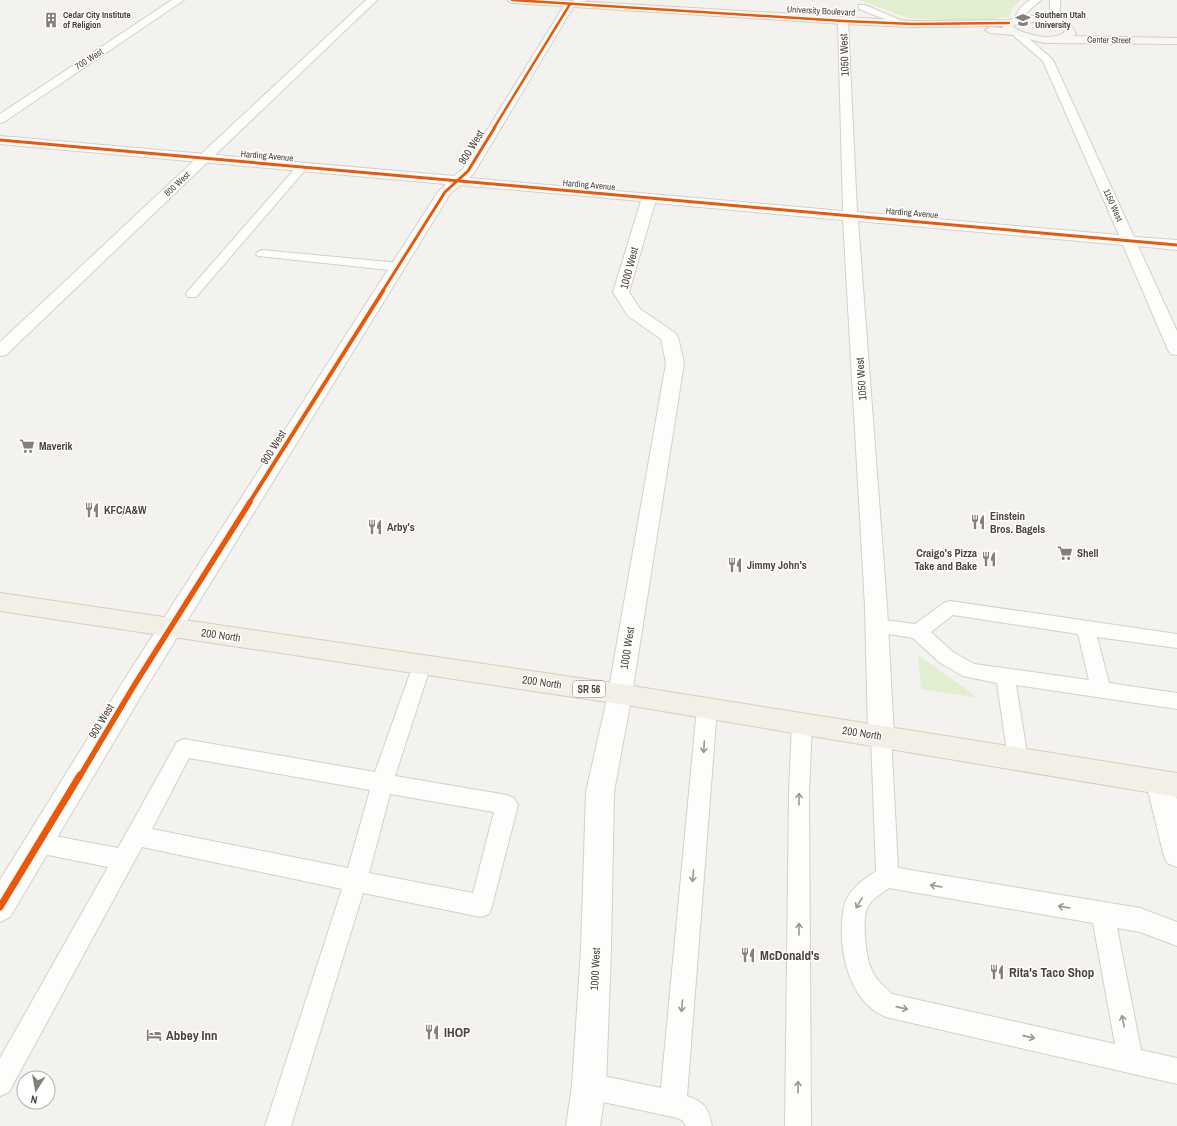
<svg xmlns="http://www.w3.org/2000/svg" width="1177" height="1126" viewBox="0 0 1177 1126" font-family="'Archivo Narrow',sans-serif">
  <style>
    .green { fill: #e1eecf }
    .lines { fill: none; stroke-linecap: round; stroke-linejoin: round }
    .service-casing { stroke: #d2d0cb; stroke-width: 2 }
    .minor-casing { stroke: #d2d0cb; stroke-width: 2 }
    .tertiary-casing { stroke: #d2d0cb; stroke-width: 2 }
    .secondary-casing { stroke: #d3cfc5; stroke-width: 2 }
    .primary-casing { stroke: #d6cebb; stroke-width: 2 }
    .service { fill: #fdfdfc; fill-rule: evenodd }
    .minor { fill: #fdfdfc; fill-rule: evenodd }
    .tertiary { fill: #fdfdfc; fill-rule: evenodd }
    .secondary { fill: #f7f6f1; fill-rule: evenodd }
    .primary { fill: #f2efe6; fill-rule: evenodd }
    .cycleway-far4-casing { stroke: #fff; stroke-width: 3.5 }
    .cycleway-far3-casing { stroke: #fff; stroke-width: 4.5 }
    .cycleway-far2-casing { stroke: #fff; stroke-width: 6 }
    .cycleway-far1-casing { stroke: #fff; stroke-width: 8 }
    .cycleway-casing { stroke: #fff; stroke-width: 10 }
    .cycleway-far4 { stroke: #e8590c; stroke-width: 2.5 }
    .cycleway-far3 { stroke: #e8590c; stroke-width: 3 }
    .cycleway-far2 { stroke: #e8590c; stroke-width: 4 }
    .cycleway-far1 { stroke: #e8590c; stroke-width: 5.5 }
    .cycleway { stroke: #e8590c; stroke-width: 7 }
    .oneway { stroke: #9b9791 }
    .labels { text-anchor: middle; stroke-width: 3; stroke-linejoin: round; paint-order: stroke }
    .far-street-label { font-size: 9px; fill: #4b4439; stroke: #fff }
    .far-poi-label { font-size: 9px; font-weight: bold; fill: #4b4439; stroke: #fff; text-anchor: start }
    .shield { fill: #fff; stroke: #817c74; stroke-width: 1 }
    .shield-label { font-size: 10px; font-weight: bold; fill: #4b4439 }
    .street-label { font-size: 11px; fill: #4b4439; stroke: #fff }
    .poi-label { font-size: 11px; font-weight: bold; fill: #4b4439; stroke: #fff; text-anchor: start }
    .near-poi-label { font-size: 13px; font-weight: bold; fill: #4b4439; stroke: #fff; text-anchor: start }
  </style>
  <rect width="100%" height="100%" fill="#f4f2ee"/>
  <g class="green">
    <polygon points="859,0 1021,0 1013,7 1009,17 998,18 985,22 908,18"/>
    <polygon points="918,655 978,698 921,689"/>
  </g>
  <g class="lines">
    <g class="service-casing">
      <g id="service">
        <polygon points="575,0 587,0 570,6 566,4"/>
        <polygon points="859,5 865,5 907,23 903,25 900,25 859,9"/>
        <polygon points="302,164 307,167 306,169 196,297 188,297 186,294 188,291 298,165"/>
        <polygon points="262,250 399,263 403,264 405,267 403,270 399,271 258,256 256,254 258,252"/>
        <path d="M950,601L1177,634V648L1097,637L1109,683L1177,693V709L1016,685L1028,759L1025,765L1018,768L1011,765L1008,759L997,683L963,676L939,662L913,638L871,631L868,626L871,621L877,619L915,624L944,603ZM953,615L1078,634L1089,680L974,664L953,652L931,632Z"/>
        <path d="M422,657L429,660L431,665L395,776L507,795L514,798L518,805L492,906L489,914L481,917L363,893L291,1126H265L342,889L142,847L9,1092L0,1096V1058L108,867L38,853L30,850L27,843L30,836L38,833L118,848L177,742L184,739L375,772L413,665L415,660ZM189,758L370,790L348,868L152,829ZM390,794L494,812L473,893L369,873Z"/>
        <path d="M707,700L714,702L717,708L687,1096C705,1102 708,1108 712,1126H686L682,1120L673,1117L589,1099L580,1095L576,1086L580,1077L589,1073L661,1088L697,708L700,702Z"/>
        <polygon points="802,715 809,717 812,723 809,792 811,1126 785,1126 789,792 792,723 795,717"/>
        <path d="M881,727L888,730L891,736L898,868L1140,908L1177,922V946L1140,932L1117,928L1141,1050L1177,1058V1084L886,1017C851,1003 840,957 842,923C843,914 843,906 847,898C854,886 864,879 876,871L871,736L874,730ZM889,888L1093,923L1115,1044L892,994C884,986 875,979 871,968C866,958 862,919 867,909C871,899 881,894 889,888Z"/>
      </g>
    </g>
    <g class="minor-casing">
      <g id="minor">
        <polygon points="172,0 184,0 4,122 0,123 0,114"/>
        <polygon points="570,1 575,4 475,171 469,178 843,211 838,21 843,18 848,21 857,212 1119,235 1043,61 1015,37 1014,35 1019,32 1023,33 1053,60 1134,237 1177,240 1177,250 1138,246 1177,331 1177,355 1171,354 1168,350 1123,245 858,221 887,606 894,736 890,744 881,747 872,744 868,736 865,606 843,220 655,203 629,292 640,309 675,333 678,337 684,363 632,694 614,792 611,949 606,1086 600,1126 566,1126 572,1086 581,949 586,792 608,694 666,363 661,339 628,316 613,292 641,201 460,185 450,194 144,691 10,917 0,922 0,880 126,677 438,192 446,184 0,144 0,136 454,176 463,169 565,4"/>
        <polygon points="1159,770 1168,773 1177,799 1177,867 1167,863 1163,853 1146,782 1150,773"/>
      </g>
    </g>
    <g class="tertiary-casing">
      <g id="tertiary">
        <polygon points="366,0 377,0 6,355 0,356 0,342"/>
        <polygon points="1030,0 1041,0 1028,11 1022,22 1014,22 1013,20 1021,7"/>
        <polygon points="1050,0 1060,0 1060,15 1067,25 1066,27 1058,27 1050,15"/>
      </g>
    </g>
    <g class="secondary-casing">
      <path id="secondary" d="M507,0H558L913,21L1008,20L1023,16H1043L1065,22L1071,26L1076,33L1074,36L1177,38V44L1044,43L1013,35L990,33L985,30L990,27L1003,28V26L913,27L843,24L512,3ZM1033,22C1044,22 1058,23 1065,32C1052,42 1026,35 1013,27L1014,25Z"/>
    </g>
    <g class="primary-casing">
      <polygon id="primary" points="0,593 620,684 1177,773 1177,797 620,704 0,611"/>
    </g>
    <use href="#service" class="service"/>
    <use href="#minor" class="minor"/>
    <use href="#tertiary" class="tertiary"/>
    <use href="#secondary" class="secondary"/>
    <use href="#primary" class="primary"/>
    <g class="cycleway-far4-casing">
      <g id="cycleway-far4">
        <polyline points="512,0 843,21 913,24 1009,23"/>
        <polyline points="494,128 570,4"/>
      </g>
    </g>
    <g class="cycleway-far3-casing">
      <g id="cycleway-far3">
        <polyline points="0,140 1177,245"/>
        <polyline points="382,292 445,192 468,171 495,127"/>
      </g>
    </g>
    <g class="cycleway-far2-casing">
      <polyline id="cycleway-far2" points="249,503 383,291"/>
    </g>
    <g class="cycleway-far1-casing">
      <polyline id="cycleway-far1" points="80,776 135,684 250,502"/>
    </g>
    <g class="cycleway-casing">
      <polyline id="cycleway" points="0,907 80,775"/>
    </g>
    <use href="#cycleway-far4" class="cycleway-far4"/>
    <use href="#cycleway-far3" class="cycleway-far3"/>
    <use href="#cycleway-far2" class="cycleway-far2"/>
    <use href="#cycleway-far1" class="cycleway-far1"/>
    <use href="#cycleway" class="cycleway"/>
  </g>
  <defs><path id="oneway-shaft" d="M-6 0H5M1.5-3L5.5 0L1.5 3" fill="none" stroke-width="1.6" stroke-linecap="round" stroke-linejoin="round"/></defs>
  <g class="oneway">
    <use href="#oneway-shaft" transform="translate(704 747) rotate(94)"/>
    <use href="#oneway-shaft" transform="translate(799 799) rotate(-90)"/>
    <use href="#oneway-shaft" transform="translate(693 876) rotate(95)"/>
    <use href="#oneway-shaft" transform="translate(936 886) rotate(-170)"/>
    <use href="#oneway-shaft" transform="translate(859 903) rotate(121)"/>
    <use href="#oneway-shaft" transform="translate(1064 907) rotate(-170)"/>
    <use href="#oneway-shaft" transform="translate(799 929) rotate(-90)"/>
    <use href="#oneway-shaft" transform="translate(682 1006) rotate(95)"/>
    <use href="#oneway-shaft" transform="translate(902 1008) rotate(13)"/>
    <use href="#oneway-shaft" transform="translate(1123 1021) rotate(-101)"/>
    <use href="#oneway-shaft" transform="translate(1029 1037) rotate(13)"/>
    <use href="#oneway-shaft" transform="translate(798 1087) rotate(-90)"/>
  </g>
  <defs>
    <g id="building-bare" transform="scale(1.2)"><path d="M-4-6H4V6H1V3H-1V6H-4ZM-2.5-4.3h1.7v1.8h-1.7ZM.8-4.3h1.7v1.8H.8ZM-2.5-1h1.7V.8h-1.7ZM.8-1h1.7V.8H.8Z" fill="#868178" stroke="#fff" stroke-width="2.5" paint-order="stroke"/></g>
    <g id="university-bare" transform="scale(1.2)"><path d="M0-5L7-2L0 1L-7-2ZM-4 1L0 2.5L4 1V4Q0 6-4 4Z" fill="#868178" stroke="#fff" stroke-width="2.5" paint-order="stroke"/></g>
    <g id="supermarket-bare" transform="scale(1.2)"><path d="M-6-5.5h2.5l.6 2H6L4.5 2H-2.5L-4.4-4H-6ZM-1.5 3.2a1.3 1.3 0 1 0 .1 0ZM3 3.2a1.3 1.3 0 1 0 .1 0Z" fill="#868178" stroke="#fff" stroke-width="2.5" paint-order="stroke"/></g>
    <g id="restaurant-bare" transform="scale(1.2)"><path d="M-5-6h1v4h1v-4h1v4h1v-4h1v5L-1.5 .5V6h-2V.5L-5-1ZM5-6V6H3V1.5H1.5Q1.5-4 5-6Z" fill="#868178" stroke="#fff" stroke-width="2.5" paint-order="stroke"/></g>
    <g id="hotel-bare" transform="scale(1.2)"><path d="M-6-4.5h1.5V1H6V5H4.5V3h-9V5H-6ZM-4 0a1.8 1.8 0 1 1 3.6 0ZM.5 0V-2.5h3Q6-2.5 6 0Z" fill="#868178" stroke="#fff" stroke-width="2.5" paint-order="stroke"/></g>
  </defs>
  <g fill-rule="evenodd">
    <use href="#building-bare" x="51" y="20"/>
    <use href="#university-bare" x="1023" y="20"/>
    <use href="#supermarket-bare" x="27" y="446"/>
    <use href="#restaurant-bare" x="92" y="510"/>
    <use href="#restaurant-bare" x="978" y="522"/>
    <use href="#restaurant-bare" x="375" y="527"/>
    <use href="#supermarket-bare" x="1065" y="553"/>
    <use href="#restaurant-bare" x="989" y="559"/>
    <use href="#restaurant-bare" x="735" y="565"/>
    <use href="#restaurant-bare" x="748" y="955"/>
    <use href="#restaurant-bare" x="997" y="972"/>
    <use href="#restaurant-bare" x="432" y="1032"/>
    <use href="#hotel-bare" x="154" y="1035"/>
  </g>
  <g class="labels">
    <g class="far-street-label">
      <text transform="translate(821 11) rotate(3)" y="3">University Boulevard</text>
      <text transform="translate(1109 40) rotate(1)" y="3">Center Street</text>
      <text transform="translate(89 59) rotate(-33)" y="3">700 West</text>
      <text transform="translate(267 156) rotate(5)" y="3">Harding Avenue</text>
      <text transform="translate(177 184) rotate(-43)" y="3">800 West</text>
      <text transform="translate(589 185) rotate(5)" y="3">Harding Avenue</text>
      <text transform="translate(1113 205) rotate(66)" y="3">1150 West</text>
      <text transform="translate(912 213) rotate(5)" y="3">Harding Avenue</text>
    </g>
    <g class="far-poi-label">
      <text x="63" y="18">Cedar City Institute<tspan x="63" dy="10">of Religion</tspan></text>
      <text x="1035" y="18">Southern Utah<tspan x="1035" dy="10">University</tspan></text>
    </g>
    <rect class="shield" x="573" y="681" width="32" height="16" rx="3"/>
    <g class="shield-label">
      <text x="589" y="693">SR 56</text>
    </g>
    <g class="street-label">
      <text transform="translate(844 55) rotate(-92)" y="4">1050 West</text>
      <text transform="translate(471 147) rotate(-58)" y="4">900 West</text>
      <text transform="translate(629 268) rotate(-75)" y="4">1000 West</text>
      <text transform="translate(861 379) rotate(-94)" y="4">1050 West</text>
      <text transform="translate(273 447) rotate(-58)" y="4">900 West</text>
      <text transform="translate(221 635) rotate(8)" y="4">200 North</text>
      <text transform="translate(627 648) rotate(-81)" y="4">1000 West</text>
      <text transform="translate(542 682) rotate(8)" y="4">200 North</text>
      <text transform="translate(101 721) rotate(-59)" y="4">900 West</text>
      <text transform="translate(862 733) rotate(9)" y="4">200 North</text>
      <text transform="translate(595 969) rotate(-87)" y="4">1000 West</text>
    </g>
    <g class="poi-label">
      <text x="39" y="450">Maverik</text>
      <text x="104" y="514">KFC/A&amp;W</text>
      <text x="990" y="520">Einstein<tspan x="990" dy="13">Bros. Bagels</tspan></text>
      <text x="387" y="531">Arby's</text>
      <text x="977" y="557" text-anchor="end">Craigo's Pizza<tspan x="977" dy="13">Take and Bake</tspan></text>
      <text x="1077" y="557">Shell</text>
      <text x="747" y="569">Jimmy John's</text>
    </g>
    <g class="near-poi-label">
      <text x="760" y="960">McDonald's</text>
      <text x="1009" y="977">Rita's Taco Shop</text>
      <text x="444" y="1037">IHOP</text>
      <text x="166" y="1040">Abbey Inn</text>
    </g>
  </g>
  <g transform="translate(36 1090) rotate(191)"><circle r="19" fill="#ffffff" stroke="#b7b4b0"/>
  <path d="M0-3L7 15L0 10L-7 15Z" fill="#868178"/>
  <text y="-6" font-size="11" font-weight="bold" text-anchor="middle" fill="#4b4439">N</text>
  </g>
</svg>
